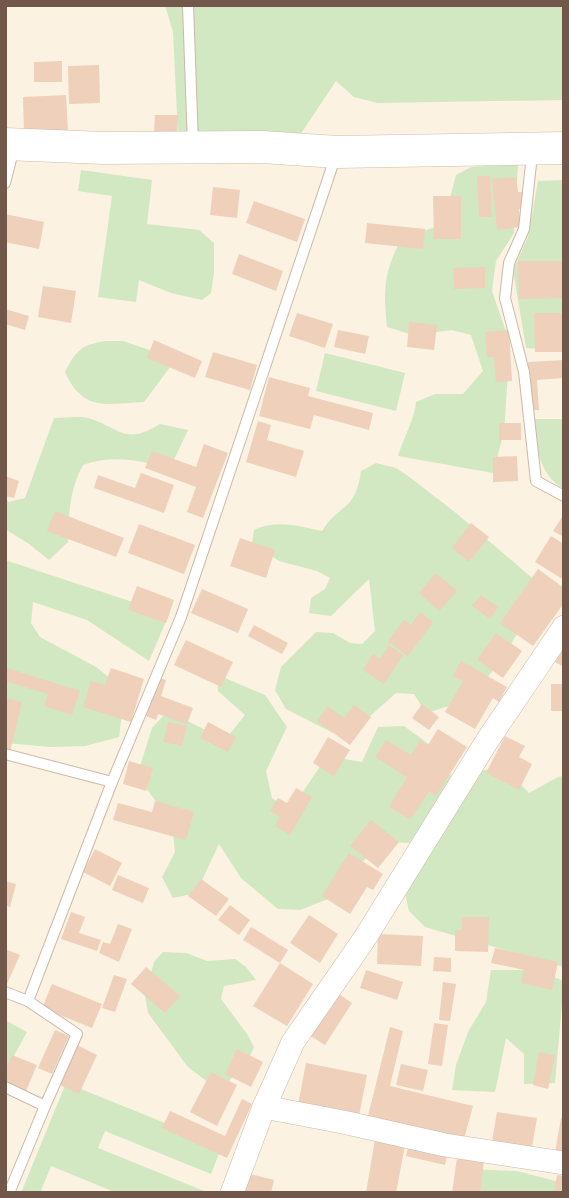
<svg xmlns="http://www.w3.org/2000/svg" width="569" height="1198" viewBox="0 0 569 1198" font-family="'Open Sans',sans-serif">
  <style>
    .green { fill: #d1e8c2 }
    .building { fill: #efd0bb }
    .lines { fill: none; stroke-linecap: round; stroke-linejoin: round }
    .lane-casing { stroke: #ccb9a9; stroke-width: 12 }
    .street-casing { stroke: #ccb9a9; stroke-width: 24 }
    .secondary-casing { stroke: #d1bbaa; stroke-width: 33 }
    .lane { stroke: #fff; stroke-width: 10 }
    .street { stroke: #fff; stroke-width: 23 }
    .secondary { stroke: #fff; stroke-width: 32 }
  </style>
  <rect width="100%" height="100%" fill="#fbf2e2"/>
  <g class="green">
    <polygon points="165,5 564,5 564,100 377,103 354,97 336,81 292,147 179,156 173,32"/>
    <path d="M518,164L514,233L496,261L492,291L510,343L504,432L493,473L398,456C403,439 415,418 416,402L435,394H463L483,371L471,335L452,330L413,335L387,327C383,289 384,272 402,237L443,225L456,175L471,167Z"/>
    <polygon points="81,170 152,180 147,224 199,230 214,243 214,273 211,293 202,300 171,293 139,280 136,302 98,297 112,196 78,191"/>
    <polygon points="564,180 564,351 526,348 513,270 528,237 538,181"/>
    <path d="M106,341H123L176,359L144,402C106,404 83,412 65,372C77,349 81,345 106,341Z"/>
    <polygon points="325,353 405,373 396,411 316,391"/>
    <path d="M54,418C65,418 78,416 88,418C121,428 124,446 160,424L188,430L170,468C140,461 113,454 83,465C70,488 68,516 68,542L49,560L29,544L5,529V500L9,502L25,498Z"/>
    <path d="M535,419H564V489C537,473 537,447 535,419Z"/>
    <path d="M376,463L396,468L408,476L456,513L544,588L504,656L470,700L426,713L414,694L396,693L360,725L335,734L286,709L275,690L281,667L316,632L333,633L350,643L362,644L375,631L369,579L331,616L309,613L311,598L325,589L330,578L317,571L279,561L252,543L254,530C277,519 298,526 322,531C339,503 356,512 361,471Z"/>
    <polygon points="5,560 169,614 149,661 87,620 33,602 31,623 40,637 96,667 125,690 119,737 85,746 51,747 5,743"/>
    <polygon points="218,675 265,695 287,727 266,771 272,798 290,811 327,756 362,762 378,727 404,726 449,759 452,789 409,843 376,841 357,872 338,895 300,910 278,909 241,878 219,844 196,893 173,898 162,877 175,852 172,823 137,776 152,728 168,711 225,740 245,715 218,691"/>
    <polygon points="504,767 529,793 558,777 564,776 564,967 425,927 409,911 405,893 480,771"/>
    <polygon points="163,952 186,953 207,961 235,959 246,967 256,980 224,986 221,999 247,1034 254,1047 248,1060 220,1091 188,1067 148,1013 145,996 154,962"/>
    <polygon points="491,970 536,970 564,981 555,1083 524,1084 524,1054 506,1038 495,1092 452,1090 456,1065 468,1032 486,1002"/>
    <polygon points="5,1020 27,1032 5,1072"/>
    <polygon points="66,1083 222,1146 211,1174 105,1131 98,1148 209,1193 117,1193 51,1166 41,1191 43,1193 21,1193"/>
    <polygon points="468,1169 516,1171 564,1183 564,1193 465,1193"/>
  </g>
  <g class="building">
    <polygon points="62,61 62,82 34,82 34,62"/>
    <polygon points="99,65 100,103 69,104 68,66"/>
    <polygon points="66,95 68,131 24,133 23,97"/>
    <polygon points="155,115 178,115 177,136 154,135"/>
    <polygon points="477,176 490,176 492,217 479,217"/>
    <polygon points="516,177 518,192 525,192 526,208 519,209 520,227 497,230 492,179"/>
    <polygon points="213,187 240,190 237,218 210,215"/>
    <polygon points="433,196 461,196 461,239 434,239"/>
    <polygon points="254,201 305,219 297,242 246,223"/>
    <polygon points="5,214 44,222 39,249 5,242"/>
    <polygon points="367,223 425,229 423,249 365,243"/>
    <polygon points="239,254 283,271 276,291 232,274"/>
    <polygon points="518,261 564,261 564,298 519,299"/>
    <polygon points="485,267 485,288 454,289 453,268"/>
    <polygon points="43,286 76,291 71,323 38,317"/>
    <polygon points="5,309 29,316 25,330 5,324"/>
    <polygon points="297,313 333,324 325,348 289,336"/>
    <polygon points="534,313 564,313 564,352 535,352"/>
    <polygon points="409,322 437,325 434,350 407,347"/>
    <polygon points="338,330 369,336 365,354 334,347"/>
    <polygon points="509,330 512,381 496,382 494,357 487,357 485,332"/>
    <polygon points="154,340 202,361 195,378 147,358"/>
    <polygon points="213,352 257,365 250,390 205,377"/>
    <polygon points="564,360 564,378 537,380 539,410 531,410 528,362"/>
    <polygon points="269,377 310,388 308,396 373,413 369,430 314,415 310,429 259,416"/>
    <polygon points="258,421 271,425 267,440 304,451 296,477 246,462"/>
    <rect x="499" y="423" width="22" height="17"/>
    <polygon points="204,444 228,453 203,518 187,512 196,487 145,468 152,451 196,467"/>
    <polygon points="517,456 518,481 493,482 493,457"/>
    <polygon points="141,473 174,485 164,513 94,488 98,475 135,488"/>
    <polygon points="5,476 19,481 14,498 5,496"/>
    <polygon points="55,511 124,538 116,557 47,531"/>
    <polygon points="564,514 564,537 553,531"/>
    <polygon points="471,523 489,537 469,562 452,548"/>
    <polygon points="139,524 195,545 184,574 128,553"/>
    <polygon points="551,536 564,544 564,580 535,562"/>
    <polygon points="240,538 275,550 266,578 230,566"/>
    <polygon points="538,569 564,588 564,603 533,646 500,623"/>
    <polygon points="436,573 457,591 439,611 419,593"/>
    <polygon points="137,586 174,600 166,623 128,610"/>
    <polygon points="202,589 248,609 238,633 191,613"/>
    <polygon points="481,595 498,607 490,619 472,606"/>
    <polygon points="420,612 433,622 408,656 388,641 404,620 411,625"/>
    <polygon points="254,625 288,643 282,654 248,636"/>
    <polygon points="496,633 522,651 503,678 477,660"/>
    <polygon points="186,640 233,662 221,687 174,665"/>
    <polygon points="389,645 403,655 384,684 363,670 373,654 380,659"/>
    <polygon points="564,648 564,667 555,662"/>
    <polygon points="461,661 507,687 499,702 493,698 475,729 445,712 463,681 453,676"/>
    <polygon points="7,668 80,691 72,715 44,706 48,694 5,681"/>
    <polygon points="111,668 144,679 131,722 83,707 91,681 105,685"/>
    <polygon points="160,678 166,680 161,696 193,708 187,724 158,714 156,720 146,716"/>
    <rect x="551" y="684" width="13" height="27"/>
    <polygon points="5,698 22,702 10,752 5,751"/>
    <polygon points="422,704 439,717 429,730 412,718"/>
    <polygon points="354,705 371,717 350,745 317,721 328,706 344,718"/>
    <polygon points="168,722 187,726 182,746 163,742"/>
    <polygon points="208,722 236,737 228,752 200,738"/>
    <polygon points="438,729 467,747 436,796 429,791 410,820 389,807 407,777 375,757 386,740 411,755 420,740 428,745"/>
    <polygon points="505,736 525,746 519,757 532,764 519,790 486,773"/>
    <polygon points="328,737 350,750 334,776 313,763"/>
    <polygon points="129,761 153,768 146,791 123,784"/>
    <polygon points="296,788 312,797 290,835 275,826 280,817 270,811 278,798 287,803"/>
    <polygon points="155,801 194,812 186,840 113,820 118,803 152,812"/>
    <polygon points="371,820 399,842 378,868 350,846"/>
    <polygon points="95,849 122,863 110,886 83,872"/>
    <polygon points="349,853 383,874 373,890 367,887 350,914 322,896"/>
    <polygon points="118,875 149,888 143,903 112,890"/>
    <polygon points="201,879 229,899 216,916 188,896"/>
    <polygon points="5,881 16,884 10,907 5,905"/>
    <polygon points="230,905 250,920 239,935 218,920"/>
    <polygon points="71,912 85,917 79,933 101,940 97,951 61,939"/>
    <polygon points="309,915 338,934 320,963 290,943"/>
    <polygon points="462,917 489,917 488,952 455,951 455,930 462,930"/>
    <polygon points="118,924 132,929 119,962 99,953 103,942 110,944"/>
    <polygon points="251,927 288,950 280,963 243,940"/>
    <polygon points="378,934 423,936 421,966 377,964"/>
    <polygon points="495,948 558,962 552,990 521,983 524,970 491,963"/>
    <polygon points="5,949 20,955 5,988"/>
    <polygon points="434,957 451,958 451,972 433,971"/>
    <polygon points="280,963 313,984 287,1026 253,1006"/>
    <polygon points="146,967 180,996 165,1013 131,984"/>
    <polygon points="366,970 403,982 397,1000 360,988"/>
    <polygon points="114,975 127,979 115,1012 102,1008"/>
    <polygon points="443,982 456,984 450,1021 439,1020"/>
    <polygon points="52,984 102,1004 92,1028 42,1008"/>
    <polygon points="336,992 352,1003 325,1045 309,1035"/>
    <polygon points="434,1023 448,1025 442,1066 428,1064"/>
    <polygon points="390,1027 403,1031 390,1086 473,1106 464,1139 368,1116"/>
    <polygon points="55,1030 69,1036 52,1074 38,1068"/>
    <polygon points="77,1045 97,1055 79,1094 58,1084"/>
    <polygon points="237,1049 263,1062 251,1087 225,1074"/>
    <polygon points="539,1052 555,1055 548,1089 533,1085"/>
    <polygon points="12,1055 37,1065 26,1091 5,1083 5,1071"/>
    <polygon points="306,1063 367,1075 359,1116 298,1105"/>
    <polygon points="401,1064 428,1070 423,1091 396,1085"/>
    <polygon points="211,1072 237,1085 217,1126 190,1112"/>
    <polygon points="242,1099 252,1104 227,1158 162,1128 170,1111 225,1136"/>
    <polygon points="497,1112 537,1118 532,1147 492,1141"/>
    <polygon points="561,1118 564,1119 564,1153 555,1152"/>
    <polygon points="375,1139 405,1145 396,1193 366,1193"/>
    <polygon points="409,1143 448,1152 445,1165 406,1156"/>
    <polygon points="457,1158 484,1161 480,1193 452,1193"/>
    <polygon points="246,1173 274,1180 271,1193 242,1193"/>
    <polygon points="557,1175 564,1176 564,1193 554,1193"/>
  </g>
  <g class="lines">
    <g class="lane-casing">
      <g id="lane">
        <polyline points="188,5 193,146"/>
        <polyline points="529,151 531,164 524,229 509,263 505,298 524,372 536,481 564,496"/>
        <polyline points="5,183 14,148"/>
        <polyline points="5,754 112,782"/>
        <polyline points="5,992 28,1001 112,782 181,617 336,155"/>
        <polyline points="28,1001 77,1034 45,1106"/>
        <polyline points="5,1087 45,1106 9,1193"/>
      </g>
    </g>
    <g class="street-casing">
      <g id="street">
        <polyline points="564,627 487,741 365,938 293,1042 264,1107 343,1122 445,1145 564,1163"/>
        <polyline points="232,1193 264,1107"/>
      </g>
    </g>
    <g class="secondary-casing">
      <polyline id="secondary" points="5,144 104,148 262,147 337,152 564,148"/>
    </g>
    <use href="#lane" class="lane"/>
    <use href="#street" class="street"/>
    <use href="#secondary" class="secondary"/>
  </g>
  <rect width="569" height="1198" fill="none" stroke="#72584a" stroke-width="14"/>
</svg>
